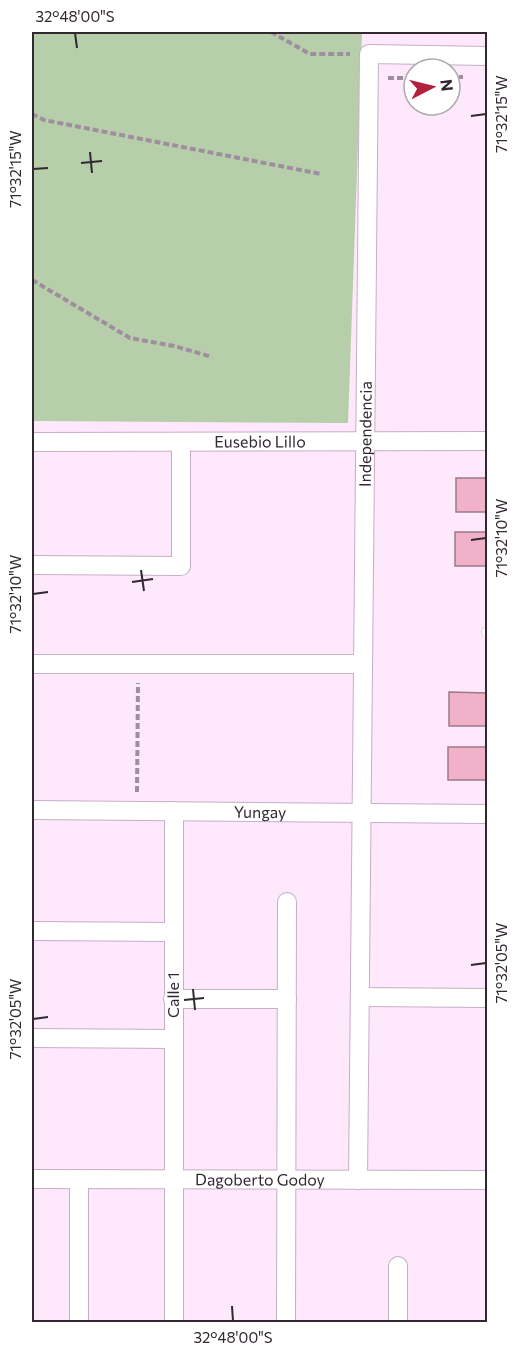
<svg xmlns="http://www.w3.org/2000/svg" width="519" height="1354" viewBox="0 0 519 1354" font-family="Commissioner,sans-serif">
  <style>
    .green { fill: #b6cea9 }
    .building { fill: #f1b1c8; stroke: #9b7b86; stroke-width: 1.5 }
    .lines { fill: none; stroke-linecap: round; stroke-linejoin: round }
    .lane-casing { stroke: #c7aec5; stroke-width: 10 }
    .street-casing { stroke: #c7aec5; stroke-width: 20 }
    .path { stroke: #9f8f9e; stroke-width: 4; stroke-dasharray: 6 3; stroke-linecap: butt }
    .lane { stroke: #fff; stroke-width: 9 }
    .street { stroke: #fff; stroke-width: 18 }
    .ticks { fill: none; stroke: #312831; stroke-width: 2 }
    .labels { text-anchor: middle; stroke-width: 4.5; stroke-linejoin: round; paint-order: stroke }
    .street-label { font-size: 16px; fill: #312831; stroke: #fff }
    .neatline { fill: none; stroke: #312831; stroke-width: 2 }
    .ticks-label { font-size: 15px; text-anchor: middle; fill: #312831 }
  </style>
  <rect width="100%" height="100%" fill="#fde8fc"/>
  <polygon class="green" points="32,32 362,32 348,423 32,421"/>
  <g class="building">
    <rect x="456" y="478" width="32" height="34"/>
    <rect x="455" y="532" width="33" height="34"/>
    <polygon points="449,692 488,693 488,726 449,726"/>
    <rect x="448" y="747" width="40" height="33"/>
  </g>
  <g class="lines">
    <g class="lane-casing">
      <polyline id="lane" points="486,632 488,632"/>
    </g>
    <g class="street-casing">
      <g id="street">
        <path id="s1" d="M32,442L488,441"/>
        <polyline points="32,565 181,566 181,442"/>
        <polyline points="32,664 363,664"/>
        <path id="s2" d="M32,810L488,814"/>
        <polyline points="174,811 174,1322"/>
        <polyline points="32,931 173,932"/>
        <polyline points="360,997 488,998"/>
        <polyline points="173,999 287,999"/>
        <polyline points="32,1038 173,1039"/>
        <path id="s3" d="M32,1179L488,1180"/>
        <path id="s4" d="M358,1180L369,54L488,56"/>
        <polyline points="79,1322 79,1179"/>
        <polyline points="286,1322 287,902"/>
        <polyline points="398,1322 398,1266"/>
      </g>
    </g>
    <g class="path">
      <polyline points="271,32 310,54 350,54"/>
      <polyline points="450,77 463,77"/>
      <polyline points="388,78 414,78"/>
      <polyline points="32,114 44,120 321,174"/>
      <polyline points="32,280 130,338 174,346 212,357"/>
      <polyline points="137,792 138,683"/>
    </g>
    <use href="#lane" class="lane"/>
    <use href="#street" class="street"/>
  </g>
  <path class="ticks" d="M75,33L77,48M471,116L486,114M90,152L92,173M81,163L102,161M33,169L48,168M471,540L486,538M141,570L144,591M132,582L153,579M33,594L48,592M471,965L486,963M193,989L195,1010M184,1000L204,998M33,1019L48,1017M232,1306L233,1321"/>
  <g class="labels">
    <g class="street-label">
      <text dy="6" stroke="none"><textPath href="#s4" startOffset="746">Independencia</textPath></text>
      <text dy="6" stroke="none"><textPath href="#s1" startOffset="228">Eusebio Lillo</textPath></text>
      <text dy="6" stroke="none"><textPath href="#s2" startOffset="228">Yungay</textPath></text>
      <text transform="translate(173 995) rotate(-90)" y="6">Calle 1</text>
      <text dy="6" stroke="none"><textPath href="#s3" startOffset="228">Dagoberto Godoy</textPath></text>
    </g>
  </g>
  <rect width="519" height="1354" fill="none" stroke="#ffffff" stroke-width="66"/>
  <g transform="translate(432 87) rotate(83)"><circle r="28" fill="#ffffff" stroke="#ada9ad" stroke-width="1.5"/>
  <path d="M0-4.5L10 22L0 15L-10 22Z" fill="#b3203d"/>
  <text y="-9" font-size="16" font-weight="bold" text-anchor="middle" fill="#312831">N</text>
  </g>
  <rect x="33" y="33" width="453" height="1288" class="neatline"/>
  <g class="ticks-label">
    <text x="75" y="22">32°48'00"S</text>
    <text transform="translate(502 114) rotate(-90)" y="5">71°32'15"W</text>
    <text transform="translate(16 169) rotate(-90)" y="5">71°32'15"W</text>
    <text transform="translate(502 538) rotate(-90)" y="5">71°32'10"W</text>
    <text transform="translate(16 594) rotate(-90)" y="5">71°32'10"W</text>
    <text transform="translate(502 963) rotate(-90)" y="5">71°32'05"W</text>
    <text transform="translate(16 1019) rotate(-90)" y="5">71°32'05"W</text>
    <text x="233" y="1343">32°48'00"S</text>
  </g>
</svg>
